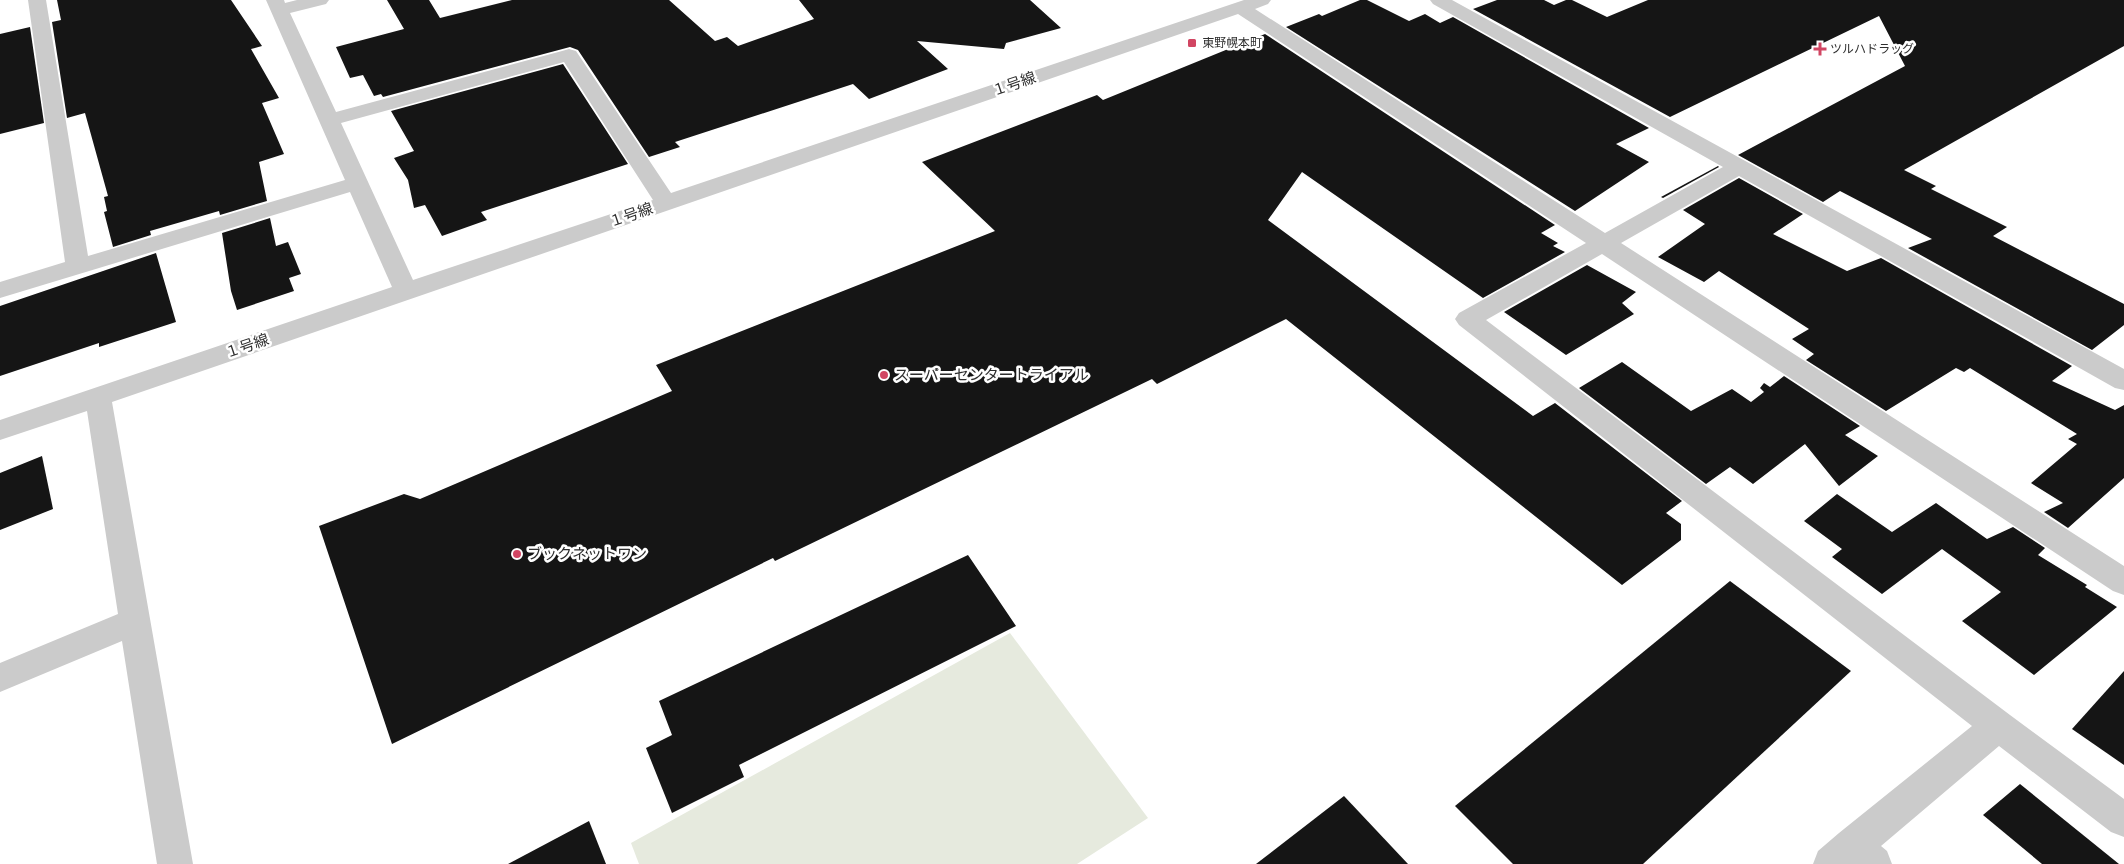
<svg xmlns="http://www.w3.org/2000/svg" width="2124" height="864" viewBox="0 0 2124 864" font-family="Overpass,'Noto Sans JP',sans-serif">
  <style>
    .green { fill: #e6eade }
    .building { fill: #151515 }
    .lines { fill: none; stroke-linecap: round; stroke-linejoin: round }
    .minor { fill: #cbcbcb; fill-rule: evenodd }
    .poi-dot { fill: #d14562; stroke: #fff; stroke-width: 2 }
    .labels { text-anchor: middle; stroke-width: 5; stroke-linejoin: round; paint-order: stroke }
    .far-poi-label { font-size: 12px; fill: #2e2e2e; stroke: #fff; text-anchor: start }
    .street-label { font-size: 15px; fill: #2e2e2e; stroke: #fff }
    .poi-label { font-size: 15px; fill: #2e2e2e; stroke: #fff; text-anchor: start }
  </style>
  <rect width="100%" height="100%" fill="#fff"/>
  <polygon class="green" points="1010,633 1148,818 1077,864 639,864 631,843"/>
  <g class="building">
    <polygon points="57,0 231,0 262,46 251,49 279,98 262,103 284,154 259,162 267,201 220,215 219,211 150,231 151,235 113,247 104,212 107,211 104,197 108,196 85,113 67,118 52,22 61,20"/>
    <polygon points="387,0 429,0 440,18 512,0 669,0 715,41 727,37 738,46 814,19 799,0 1030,0 1061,28 1006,43 1004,49 917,41 948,69 869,99 853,84 675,142 680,147 649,157 578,50 570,47 383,97 381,94 374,96 363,75 350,78 336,47 404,29"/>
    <polygon points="1360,0 1367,0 1409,21 1425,14 1440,23 1453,17 1649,128 1616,144 1649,162 1575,211 1286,27 1319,14 1322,16"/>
    <polygon points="1497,0 1544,0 1554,5 1566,0 1572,0 1607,17 1648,0 2124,0 2124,46 1904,170 1936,186 1931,189 2007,227 1993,236 2124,304 2124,325 2092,350 1908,248 1932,239 1840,191 1823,202 1738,155 1905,66 1879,16 1670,117 1473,9"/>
    <polygon points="30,27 44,123 0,134 0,34"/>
    <polygon points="1265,34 1555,225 1541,233 1558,243 1553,246 1565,252 1483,298 1302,172 1268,220 1533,416 1555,403 1682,501 1666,513 1681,524 1681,540 1622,585 1286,319 1157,384 1152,379 775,561 773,558 392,744 319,526 404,494 420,499 672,391 656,365 995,231 922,162 1097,95 1103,100"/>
    <polygon points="563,64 628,164 481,212 487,220 442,236 425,205 414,208 408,180 394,158 414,151 391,111"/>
    <polygon points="1718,166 1719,167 1663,198 1661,197"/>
    <polygon points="1739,178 1803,214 1773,234 1847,271 1881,258 2072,366 2052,381 2115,410 2124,405 2124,478 2068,528 2044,512 2063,503 2031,483 2077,444 2068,439 2077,434 1970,368 1964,372 1956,368 1886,411 1806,360 1814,354 1792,339 1809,329 1719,271 1704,282 1658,257 1705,224 1683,210"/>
    <polygon points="270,218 276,246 288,242 301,274 289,278 294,291 237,310 231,291 222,233"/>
    <polygon points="156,253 176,322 99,347 99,343 0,376 0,306"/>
    <polygon points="1587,265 1636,292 1622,303 1634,314 1566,355 1504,312"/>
    <polygon points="1622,362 1691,411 1732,389 1751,402 1764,392 1760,388 1764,383 1770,387 1784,376 1860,426 1845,435 1878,456 1839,486 1805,444 1753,484 1730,467 1706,484 1579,388"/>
    <polygon points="42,456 53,509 0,530 0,473"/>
    <polygon points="1837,494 1892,532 1936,503 1987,539 2013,527 2045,548 2038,555 2087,585 2085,587 2117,607 2034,675 1962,621 2001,592 1942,549 1882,594 1832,557 1842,549 1804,521"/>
    <polygon points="968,555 1016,626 739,765 744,777 672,813 646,748 672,735 659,701"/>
    <polygon points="1730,581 1851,671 1643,864 1513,864 1455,806"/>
    <polygon points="2124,671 2124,765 2072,729"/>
    <polygon points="2020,784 2119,864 2042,864 1983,815"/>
    <polygon points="1344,796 1408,864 1256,864"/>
    <polygon points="589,821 606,864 508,864"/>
  </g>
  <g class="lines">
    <path class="minor" d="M28,0H46L88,256L345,180L266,0H284L285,3L297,0H329L326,4L290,13L336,112L562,51L569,49L576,51L671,193L1244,0H1271L1268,4L1255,9L1605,233L1723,167L1433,4L1430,0H1452L2124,369V390L2115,388L1739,176L1621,243L2124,566V595L2113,591L1602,254L1486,320L2010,715L2124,799V837L2111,832L1999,746L1881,846L1887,851L1892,864H1813L1818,851L1839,833L1972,726L1459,325L1455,319L1459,313L1586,243L1238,14L112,402L193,864H157L122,641L0,692V663L118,614L87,411L0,440V420L392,287L350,192L0,298V282L65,262ZM564,62L653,200L413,280L341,123Z"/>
  </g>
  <g class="poi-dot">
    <rect x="1187" y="38" width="10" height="10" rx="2.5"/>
    <path d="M1817.5 41.5h5v5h5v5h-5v5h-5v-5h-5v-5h5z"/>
    <circle cx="884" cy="375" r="5"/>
    <circle cx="517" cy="554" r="5"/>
  </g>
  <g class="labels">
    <g class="far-poi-label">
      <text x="1202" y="47">東野幌本町</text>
      <text x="1830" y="53">ツルハドラッグ</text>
    </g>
    <g class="street-label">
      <text transform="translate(1014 84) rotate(-19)" y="5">１号線</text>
      <text transform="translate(631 215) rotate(-19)" y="5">１号線</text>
      <text transform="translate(247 346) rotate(-19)" y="5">１号線</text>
    </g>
    <g class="poi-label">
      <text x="894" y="380">スーパーセンタートライアル</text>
      <text x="527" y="559">ブックネットワン</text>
    </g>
  </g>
</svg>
